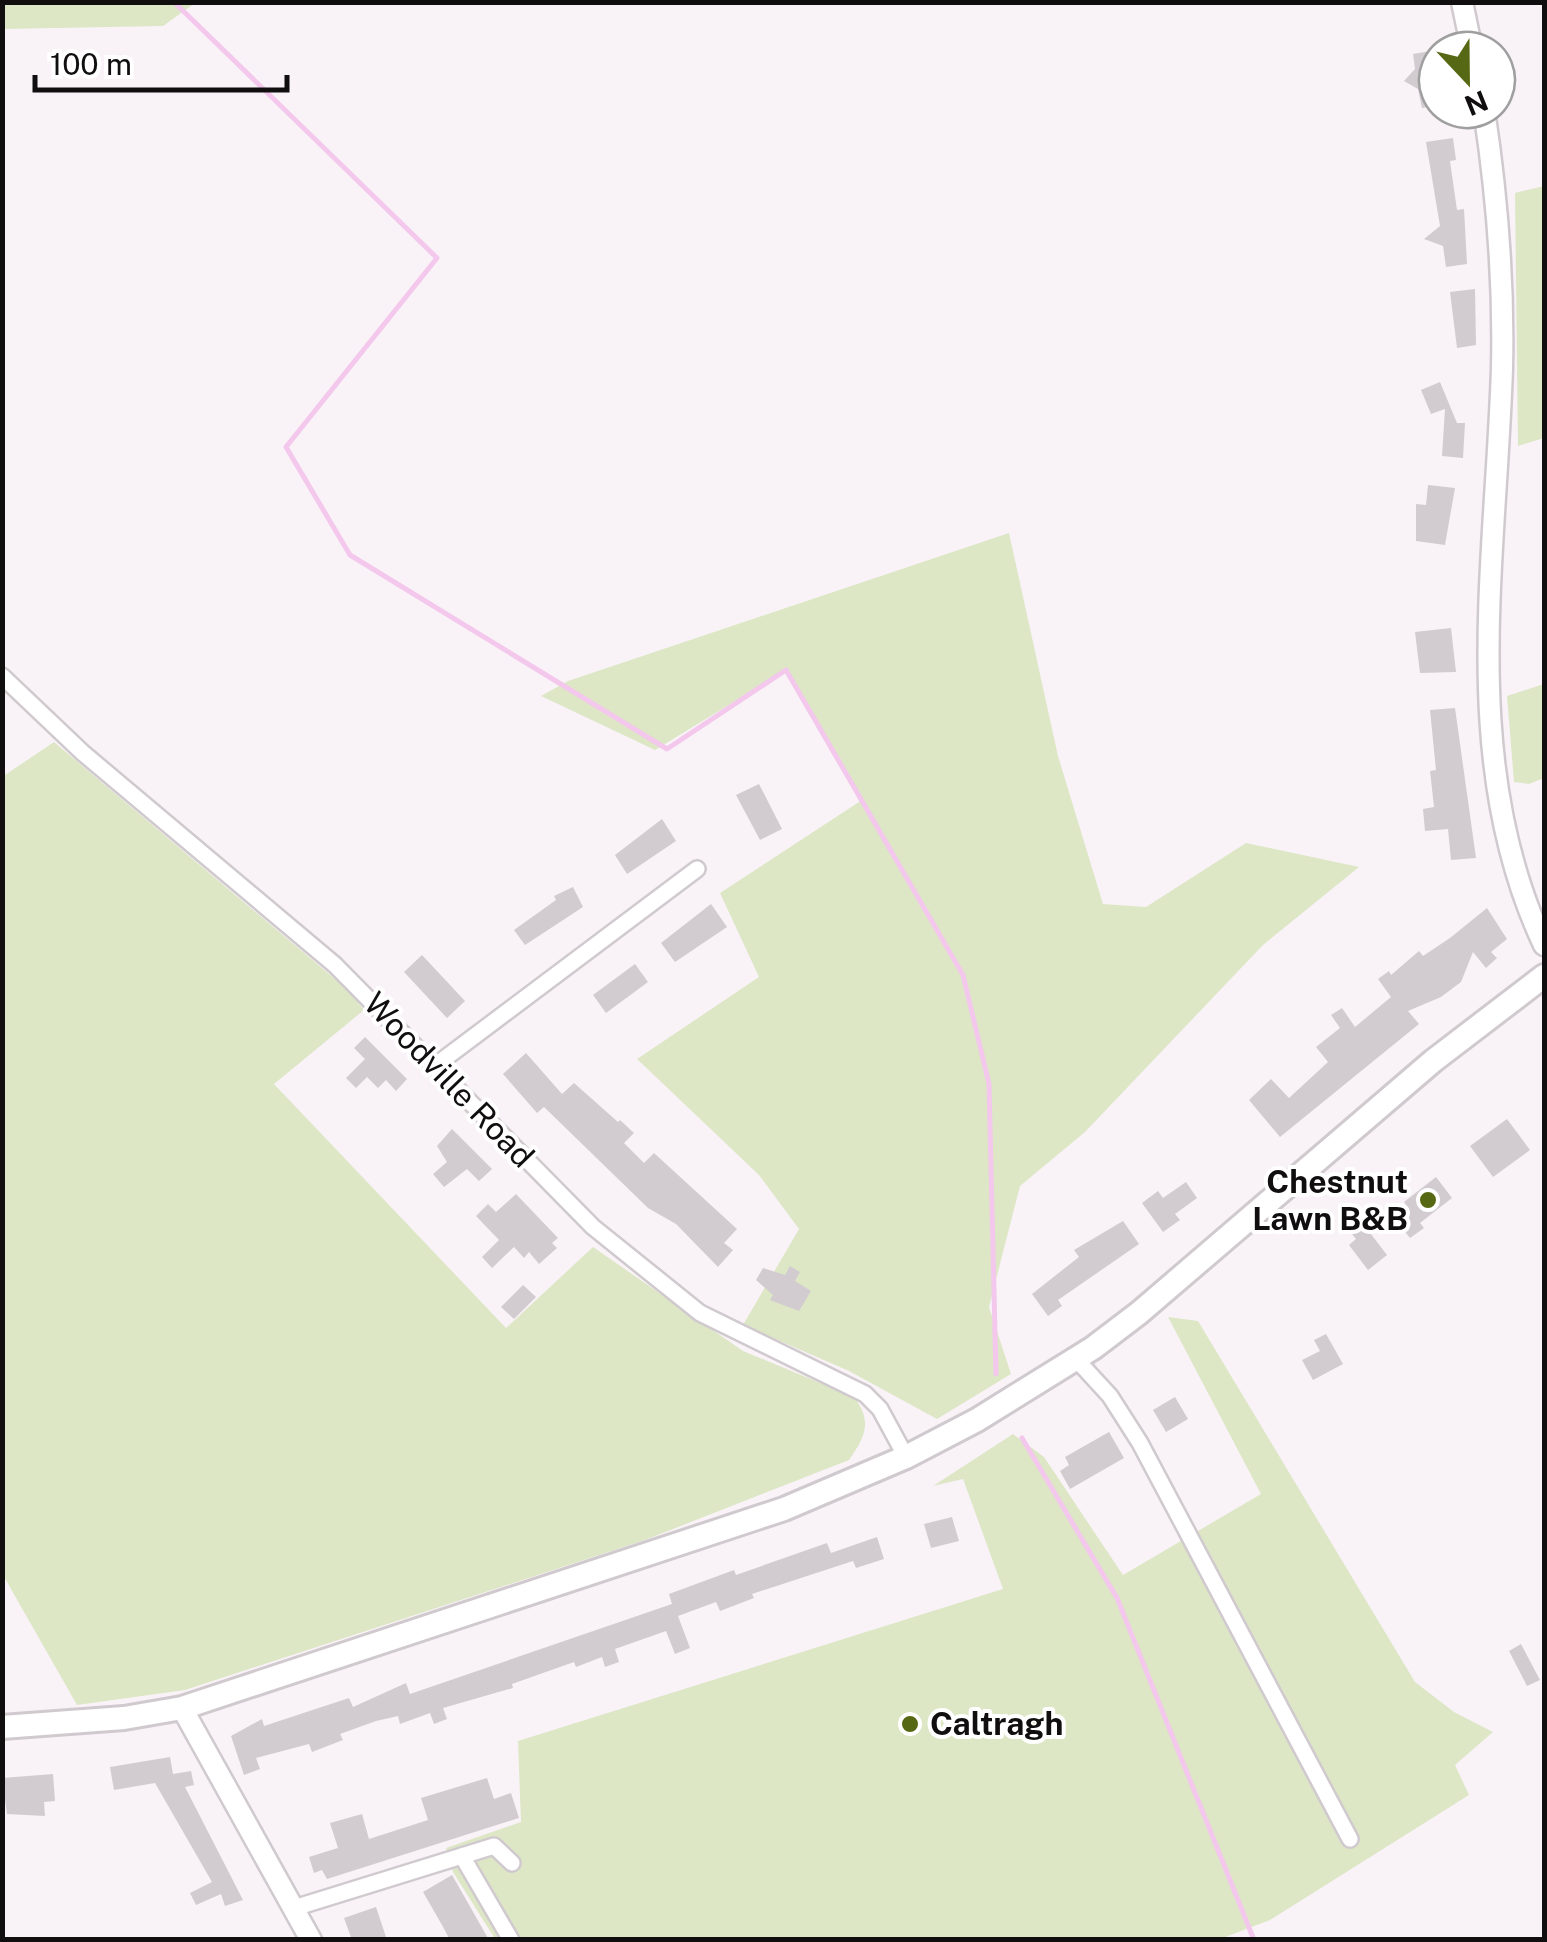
<svg xmlns="http://www.w3.org/2000/svg" width="1547" height="1942" viewBox="0 0 1547 1942" font-family="'Public Sans',sans-serif">
  <style>
    .green { fill: #dde7c6 }
    .lines { fill: none; stroke-linecap: round; stroke-linejoin: round }
    .stream { stroke: #f3c8ec; stroke-width: 5 }
    .building { fill: #d2cbd0 }
    .minor-casing { stroke: #d0cacf; stroke-width: 20 }
    .tertiary-casing { stroke: #d0cacf; stroke-width: 25 }
    .secondary-casing { stroke: #d0cacf; stroke-width: 28 }
    .minor { stroke: #fff; stroke-width: 15 }
    .tertiary { stroke: #fff; stroke-width: 20 }
    .secondary { stroke: #fff; stroke-width: 22 }
    .poi-dot { fill: #566814; stroke: #fff; stroke-width: 4 }
    .labels { text-anchor: middle; stroke-width: 8; stroke-linejoin: round; paint-order: stroke }
    .street-label { font-size: 32px; fill: #100e0f; stroke: #fff }
    .poi-label { font-size: 32px; font-weight: bold; fill: #100e0f; stroke: #fff; text-anchor: end }
  </style>
  <rect width="100%" height="100%" fill="#f9f3f8"/>
  <g class="green">
    <polygon points="2,3 3,2 195,3 163,26 3,29"/>
    <polygon points="1544,186 1544,438 1518,446 1515,193"/>
    <polygon points="1009,533 1058,756 1103,904 1146,907 1246,843 1359,867 1263,945 1085,1132 1020,1186 989,1307 1011,1374 937,1419 849,1371 743,1325 799,1229 759,1175 637,1059 759,977 720,893 862,800 786,670 655,750 541,696 568,681"/>
    <polygon points="1544,684 1544,778 1529,784 1514,782 1507,696"/>
    <path d="M54,742L348,990L364,1010L274,1084L506,1328L593,1247L743,1351L854,1397C873,1422 865,1437 849,1460L645,1540L185,1690L77,1705L3,1575L2,777Z"/>
    <polygon points="1168,1317 1198,1321 1415,1682 1454,1712 1493,1732 1455,1765 1469,1795 1270,1920 1220,1939 495,1939 453,1872 446,1848 521,1822 518,1741 1003,1589 963,1479 933,1486 1013,1434 1044,1457 1123,1575 1261,1494"/>
  </g>
  <g class="lines">
    <g class="stream">
      <polyline points="174,2 437,258 286,447 350,555 667,749 786,670 963,975 989,1084 996,1374"/>
      <polyline points="1022,1438 1117,1598 1254,1940"/>
    </g>
  </g>
  <g class="building">
    <polygon points="1437,50 1437,105 1422,108 1418,89 1404,81 1415,69 1413,54"/>
    <polygon points="1453,138 1456,160 1450,161 1457,210 1464,209 1467,264 1446,267 1443,246 1424,239 1440,226 1426,142"/>
    <polygon points="1475,289 1476,345 1457,348 1450,292"/>
    <polygon points="1440,382 1457,423 1465,423 1463,458 1442,456 1445,409 1431,414 1421,390"/>
    <polygon points="1428,485 1455,488 1445,545 1416,541 1416,504 1426,505"/>
    <polygon points="1451,628 1456,672 1420,673 1415,632"/>
    <polygon points="1455,708 1476,858 1451,860 1448,829 1425,831 1423,809 1434,807 1430,771 1436,770 1430,710"/>
    <polygon points="759,784 782,829 760,840 736,795"/>
    <polygon points="662,819 676,841 627,874 615,855"/>
    <polygon points="573,887 583,907 525,945 514,930 556,900 554,896"/>
    <polygon points="711,904 727,927 675,962 661,943"/>
    <polygon points="1487,908 1507,939 1491,952 1497,958 1486,968 1473,952 1461,982 1441,997 1408,1011 1419,1024 1280,1137 1249,1100 1271,1079 1289,1098 1328,1062 1316,1047 1340,1028 1331,1015 1342,1008 1355,1027 1391,997 1378,979 1389,971 1391,975 1419,951 1423,956 1450,938"/>
    <polygon points="422,955 465,1001 447,1018 404,972"/>
    <polygon points="635,964 648,982 606,1013 593,995"/>
    <polygon points="365,1037 407,1079 396,1091 386,1080 378,1088 367,1077 356,1088 346,1078 365,1059 354,1048"/>
    <polygon points="526,1053 562,1094 574,1083 618,1122 620,1120 634,1133 624,1143 644,1163 654,1153 737,1229 724,1243 733,1250 718,1267 676,1224 648,1208 544,1107 537,1113 503,1074"/>
    <polygon points="1507,1119 1530,1150 1493,1177 1470,1146"/>
    <polygon points="452,1129 492,1169 479,1181 467,1169 444,1187 433,1174 447,1162 437,1146"/>
    <polygon points="1436,1177 1452,1198 1420,1223 1424,1228 1410,1238 1396,1220 1409,1209 1404,1202"/>
    <polygon points="1186,1182 1197,1198 1175,1214 1180,1220 1163,1232 1142,1203 1158,1191 1163,1198"/>
    <polygon points="516,1194 558,1238 552,1243 557,1248 539,1264 529,1252 524,1258 514,1247 492,1268 482,1257 499,1240 476,1216 488,1204 496,1212"/>
    <polygon points="1123,1221 1139,1244 1058,1300 1062,1306 1048,1316 1032,1294 1079,1257 1074,1250"/>
    <polygon points="1364,1225 1387,1255 1368,1270 1349,1245 1356,1239 1352,1234"/>
    <polygon points="790,1266 800,1272 795,1281 811,1291 799,1311 770,1300 773,1295 756,1280 763,1268 785,1275"/>
    <polygon points="523,1285 536,1297 514,1319 501,1307"/>
    <polygon points="1326,1334 1343,1364 1313,1380 1302,1360 1320,1351 1314,1340"/>
    <polygon points="1175,1397 1188,1419 1166,1432 1153,1410"/>
    <polygon points="1109,1432 1124,1458 1070,1489 1060,1471 1069,1465 1065,1457"/>
    <polygon points="952,1517 959,1541 931,1548 924,1524"/>
    <polygon points="877,1537 884,1559 856,1568 853,1561 752,1594 754,1598 720,1611 716,1602 678,1616 690,1648 675,1654 666,1631 615,1649 619,1662 605,1667 602,1657 576,1667 574,1662 512,1684 513,1688 443,1708 447,1719 434,1724 430,1713 400,1724 398,1716 376,1721 340,1734 343,1740 312,1752 309,1744 256,1758 260,1769 244,1775 231,1736 262,1719 264,1726 349,1698 353,1707 406,1683 410,1694 672,1604 669,1594 734,1570 736,1575 827,1543 831,1553"/>
    <polygon points="1521,1644 1540,1680 1527,1686 1509,1651"/>
    <polygon points="170,1757 173,1774 191,1771 194,1785 185,1787 243,1900 225,1906 221,1894 196,1905 190,1893 212,1882 155,1783 114,1790 110,1767"/>
    <polygon points="53,1774 55,1801 44,1802 45,1816 7,1814 2,1778"/>
    <polygon points="487,1778 494,1799 511,1793 519,1818 327,1879 322,1870 314,1873 309,1857 338,1848 330,1823 362,1814 369,1839 428,1820 421,1798"/>
    <polygon points="452,1875 468,1903 489,1940 450,1940 442,1925 423,1892"/>
    <polygon points="376,1907 386,1937 352,1940 344,1918"/>
  </g>
  <g class="lines">
    <g class="minor-casing">
      <g id="minor">
        <polyline points="2,676 83,753 335,965 593,1227 700,1313 865,1394 880,1409 906,1457"/>
        <polyline points="436,1065 697,869"/>
        <polyline points="1076,1359 1110,1396 1140,1443 1350,1839"/>
        <polyline points="462,1856 511,1940"/>
        <polyline points="294,1908 494,1846 512,1863"/>
      </g>
    </g>
    <g class="tertiary-casing">
      <g id="tertiary">
        <polyline points="1462,2 1472,50"/>
        <path d="M1484,110C1497,195 1504,282 1502,368C1496,561 1458,763 1544,945"/>
        <polyline points="182,1708 311,1940"/>
      </g>
    </g>
    <g class="secondary-casing">
      <polyline id="secondary" points="2,1727 124,1718 182,1708 784,1509 906,1457 977,1420 1093,1348 1139,1313 1433,1061 1544,976"/>
    </g>
    <use href="#minor" class="minor"/>
    <use href="#tertiary" class="tertiary"/>
    <use href="#secondary" class="secondary"/>
  </g>
  <g class="poi-dot">
    <circle cx="1428" cy="1200" r="10"/>
    <circle cx="910" cy="1724" r="10"/>
  </g>
  <g class="labels">
    <g class="street-label">
      <text transform="translate(449 1080) rotate(46)" y="11">Woodville Road</text>
    </g>
    <g class="poi-label">
      <text x="1408" y="1193">Chestnut<tspan x="1408" dy="37">Lawn B&amp;B</tspan></text>
      <text x="930" y="1735" text-anchor="start">Caltragh</text>
    </g>
  </g>
  <rect width="1547" height="1942" fill="none" stroke="#100e0f" stroke-width="10"/>
  <g transform="translate(1467 80) rotate(158)"><circle r="48" fill="#ffffff" stroke="#9f9f9f" stroke-width="2.5"/>
  <path d="M0-8L18 38L0 25L-18 38Z" fill="#566814"/>
  <text y="-15" font-size="28" font-weight="bold" text-anchor="middle" fill="#100e0f">N</text>
  </g>
  <path d="M35 75v15h252v-15" fill="none" stroke="#100e0f" stroke-width="5"/>
  <text x="50" y="75" font-size="30" fill="#100e0f" stroke="#ffffff" stroke-width="8" paint-order="stroke">100 m</text>
</svg>
